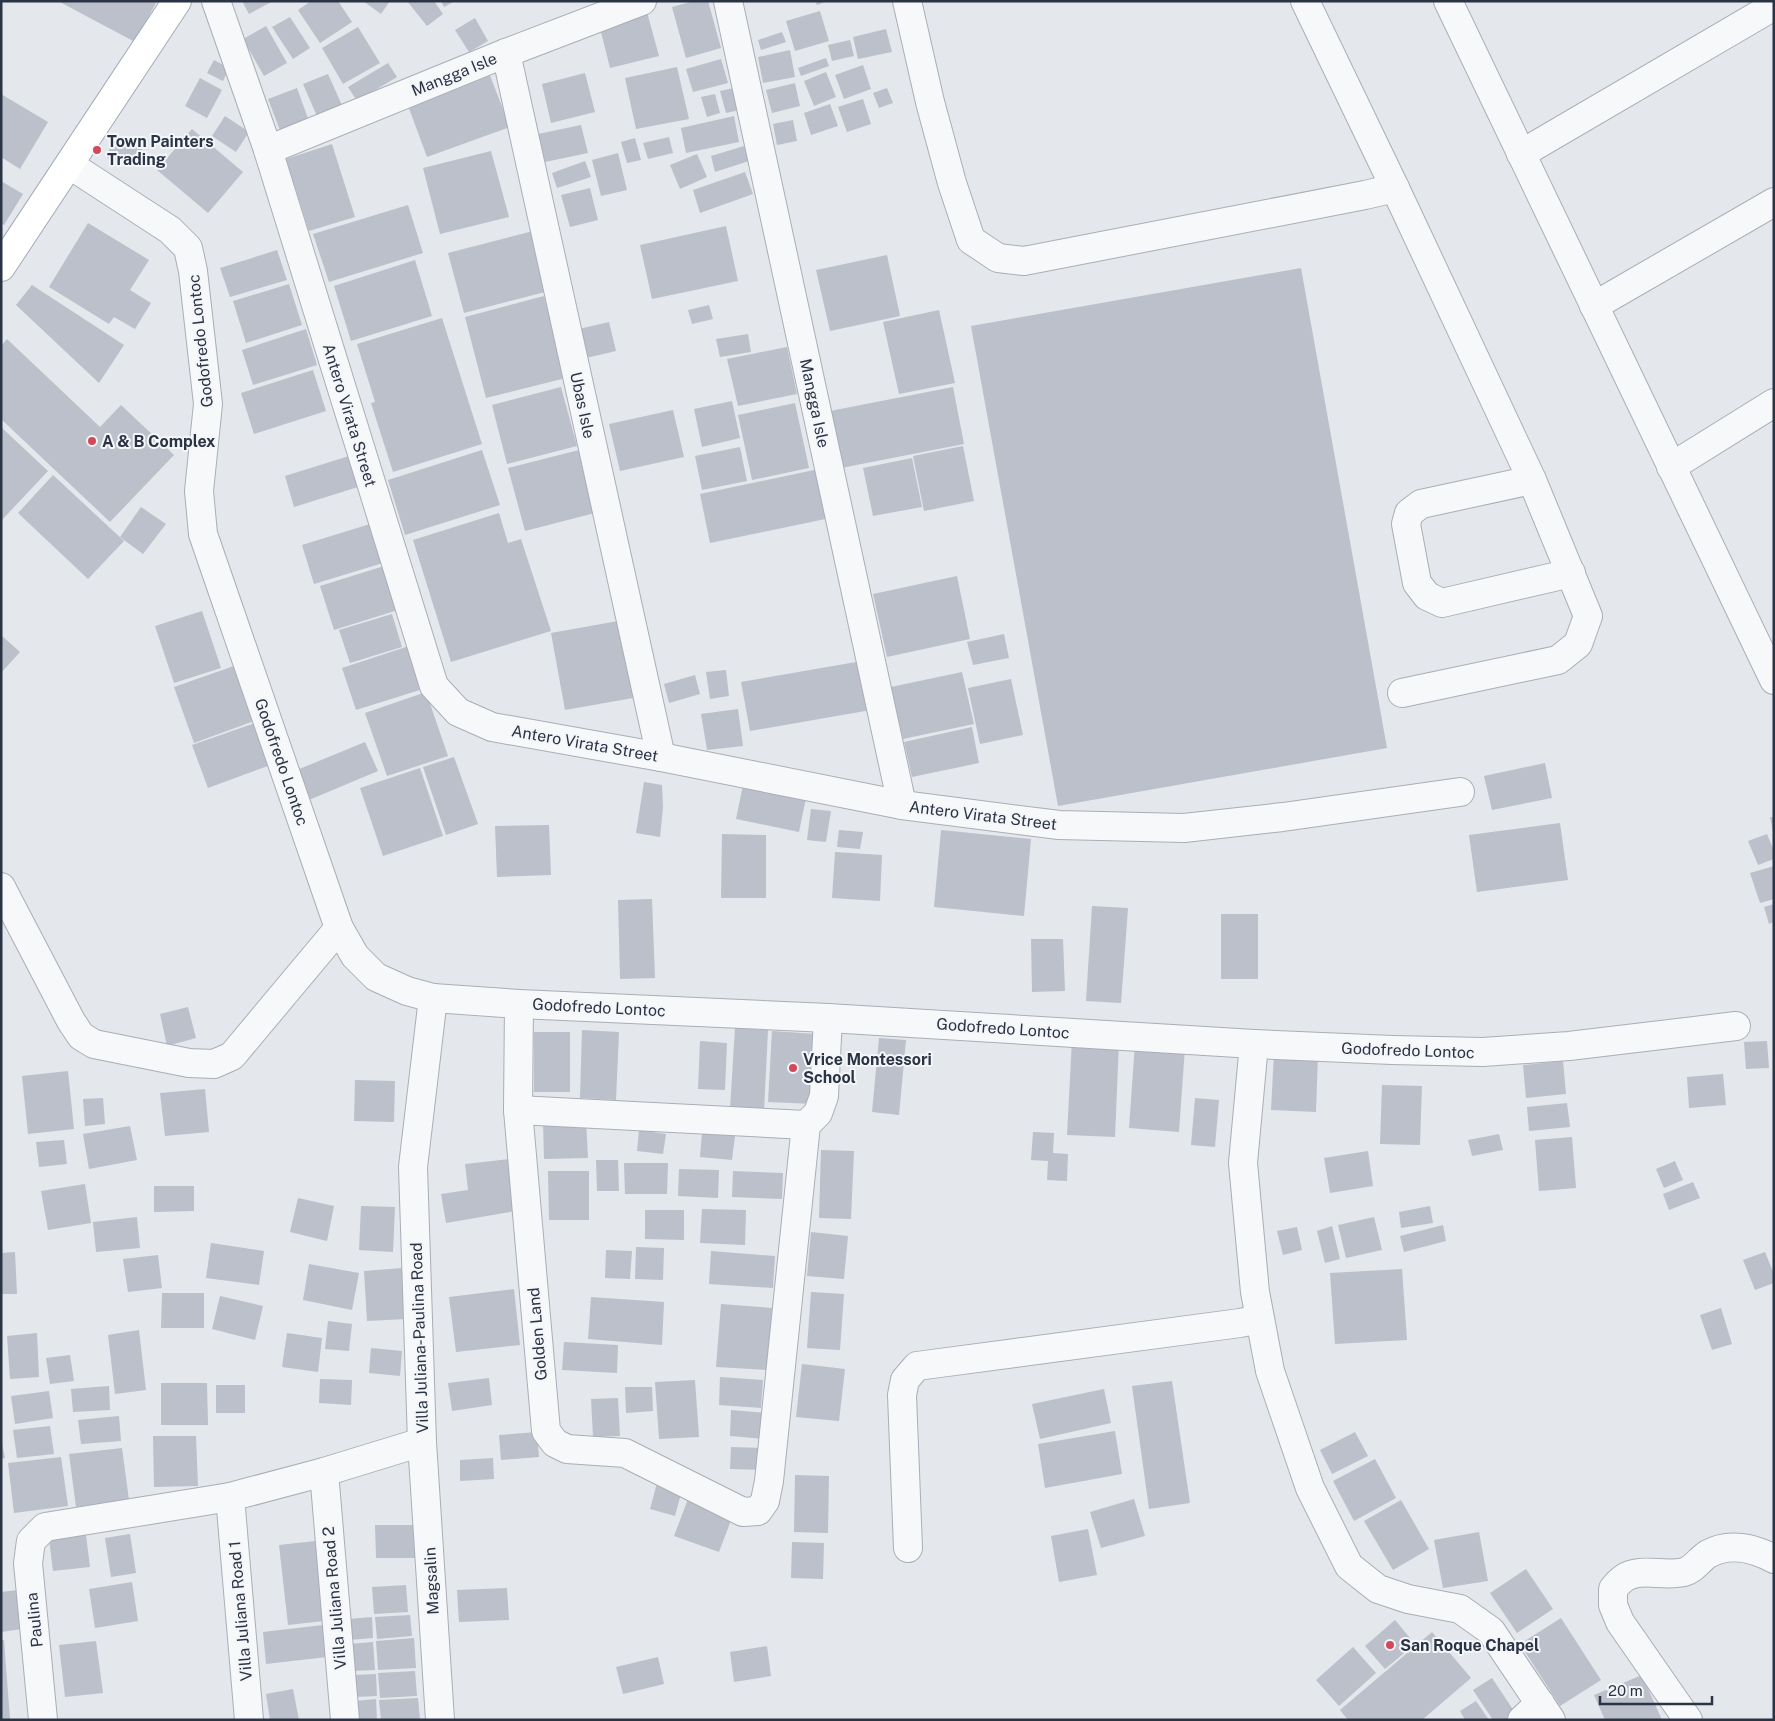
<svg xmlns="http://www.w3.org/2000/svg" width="1775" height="1721" viewBox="0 0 1775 1721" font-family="'Public Sans',sans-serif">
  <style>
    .building { fill: #bbc0ca }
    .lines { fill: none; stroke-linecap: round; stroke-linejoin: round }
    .minor-casing { stroke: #a9aeb7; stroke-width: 30 }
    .major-casing { stroke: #a3abb8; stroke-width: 30 }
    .minor { stroke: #f7f8fa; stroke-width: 28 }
    .major { stroke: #fff; stroke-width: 28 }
    .poi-dot { fill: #d1495b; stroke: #f4f6f9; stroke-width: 2 }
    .labels { text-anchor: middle; stroke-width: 4; stroke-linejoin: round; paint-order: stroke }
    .street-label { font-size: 16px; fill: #2b3445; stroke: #f4f6f9 }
    .poi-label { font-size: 16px; font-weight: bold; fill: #2b3445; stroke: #f4f6f9; text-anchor: start }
  </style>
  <rect width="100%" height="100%" fill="#e4e7ec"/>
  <g class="building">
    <polygon points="58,1 157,1 135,42"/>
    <polygon points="242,1 273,1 249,14"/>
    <polygon points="311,1 338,1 352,22 320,43 298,10"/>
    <polygon points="363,1 390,1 381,14"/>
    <polygon points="407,1 434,1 443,14 427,26"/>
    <polygon points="441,1 455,1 444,7"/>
    <polygon points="694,1 708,1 721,48 686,58 672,7"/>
    <polygon points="815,1 828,1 817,5"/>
    <polygon points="820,11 829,41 795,51 786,21"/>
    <polygon points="647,12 659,56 610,68 599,24"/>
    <polygon points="290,17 310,48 293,59 272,27"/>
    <polygon points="475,18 488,41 469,52 455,30"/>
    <polygon points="266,26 287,63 264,76 243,39"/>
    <polygon points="358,27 380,63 343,84 322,48"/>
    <polygon points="886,29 892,52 858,59 853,37"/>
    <polygon points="782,32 786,42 761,50 758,40"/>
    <polygon points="850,40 854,56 832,61 828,45"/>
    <polygon points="790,50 795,77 763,83 758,57"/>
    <polygon points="826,58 829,66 801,76 798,68"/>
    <polygon points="721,59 728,83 693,92 686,69"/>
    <polygon points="214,60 229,68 223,81 207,73"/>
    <polygon points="388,63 397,77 357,101 348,87"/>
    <polygon points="863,65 871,89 844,99 835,75"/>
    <polygon points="677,67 689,119 636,129 625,78"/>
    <polygon points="826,72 836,97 814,106 804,81"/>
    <polygon points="489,73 510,127 427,157 407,103"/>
    <polygon points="585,73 595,112 551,123 542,84"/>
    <polygon points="328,74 345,112 320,123 303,84"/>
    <polygon points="200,78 222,90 207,118 185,106"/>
    <polygon points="795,83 800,106 772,113 766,90"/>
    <polygon points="297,88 311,127 283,138 268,99"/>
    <polygon points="734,88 740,110 726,113 720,91"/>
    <polygon points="887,88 893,103 879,108 873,93"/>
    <polygon points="1,94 48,122 20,169 1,157"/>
    <polygon points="715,94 720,113 707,117 701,97"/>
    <polygon points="863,99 871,124 847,132 838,107"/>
    <polygon points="830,104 838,126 811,135 804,113"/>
    <polygon points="225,116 249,132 236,152 212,136"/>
    <polygon points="734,116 739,142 686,153 681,128"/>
    <polygon points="793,120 797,141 777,145 773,124"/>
    <polygon points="581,125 588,153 545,162 538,134"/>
    <polygon points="192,129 243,172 208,213 157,170"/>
    <polygon points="113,135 144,142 138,166 107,158"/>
    <polygon points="669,137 673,153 648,159 643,143"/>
    <polygon points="635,138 641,160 627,163 621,142"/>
    <polygon points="332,144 355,217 309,231 286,159"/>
    <polygon points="744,146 749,161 715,172 711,156"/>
    <polygon points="491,151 509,217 440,234 423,168"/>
    <polygon points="618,153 627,190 601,196 592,160"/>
    <polygon points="697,154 707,177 680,189 670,165"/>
    <polygon points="585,161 591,177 557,188 552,173"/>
    <polygon points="745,172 753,194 700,213 693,190"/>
    <polygon points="1,181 23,194 4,225 1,224"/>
    <polygon points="590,188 598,220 570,227 561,195"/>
    <polygon points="408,205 423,253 329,282 313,234"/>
    <polygon points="88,223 149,260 130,290 151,303 135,329 114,317 109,324 49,287"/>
    <polygon points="726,226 738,281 652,299 640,245"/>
    <polygon points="533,231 549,291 464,313 448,253"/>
    <polygon points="277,250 287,280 230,297 220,268"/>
    <polygon points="887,255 900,316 830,331 816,270"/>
    <polygon points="415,260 432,316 351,341 334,286"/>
    <polygon points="1301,268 1387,748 1058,806 971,326"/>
    <polygon points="289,284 302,325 246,343 233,301"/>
    <polygon points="32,285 124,345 99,383 16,305"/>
    <polygon points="544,296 566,378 486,398 465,317"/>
    <polygon points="709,305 713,319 692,324 688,310"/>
    <polygon points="939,310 955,383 899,394 883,322"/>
    <polygon points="442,318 482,444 393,472 371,403 375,402 357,344"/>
    <polygon points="609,322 616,351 586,358 579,329"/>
    <polygon points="306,329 317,365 253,385 242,350"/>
    <polygon points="748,334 751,352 720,357 716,339"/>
    <polygon points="7,339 100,427 121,405 174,455 110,522 1,419 1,346"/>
    <polygon points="787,347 797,394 738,406 727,359"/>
    <polygon points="313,370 326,411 254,434 241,393"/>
    <polygon points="561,387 577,446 507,464 492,405"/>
    <polygon points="953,387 964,444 841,468 830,411"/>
    <polygon points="732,401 740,438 702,447 694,409"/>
    <polygon points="795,403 809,468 752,480 738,415"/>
    <polygon points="673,410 684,457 620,471 609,424"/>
    <polygon points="1,427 48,471 1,521"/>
    <polygon points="963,446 974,501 924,511 913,456"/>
    <polygon points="740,447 747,481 702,490 695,456"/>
    <polygon points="482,450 500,505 405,535 388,480"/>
    <polygon points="579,450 595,513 525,531 508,468"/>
    <polygon points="349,456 358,487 294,507 285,476"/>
    <polygon points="912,458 922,507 873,516 863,468"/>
    <polygon points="819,469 830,518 710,543 700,494"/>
    <polygon points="53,475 124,541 88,579 18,513"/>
    <polygon points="141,507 166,524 143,554 120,537"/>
    <polygon points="499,513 508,543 521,539 551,631 451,662 413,540"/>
    <polygon points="370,524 383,563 314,584 302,545"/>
    <polygon points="384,566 398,610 334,630 320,586"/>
    <polygon points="957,576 970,639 887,657 873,594"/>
    <polygon points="202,611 221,668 174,683 155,626"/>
    <polygon points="392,614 402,647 350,663 339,630"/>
    <polygon points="618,621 633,698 565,710 551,633"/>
    <polygon points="1004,634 1009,658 973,665 967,642"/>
    <polygon points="1,635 20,652 1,673"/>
    <polygon points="409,646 423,689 356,710 342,668"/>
    <polygon points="862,661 871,710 750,731 741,682"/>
    <polygon points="234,666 254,721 194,743 174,687"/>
    <polygon points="726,670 729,696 710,699 706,672"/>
    <polygon points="962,672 974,724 903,739 891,687"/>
    <polygon points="695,675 700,694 669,703 664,684"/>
    <polygon points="1011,679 1023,735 980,744 968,688"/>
    <polygon points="426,692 448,756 387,776 365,713"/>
    <polygon points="738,709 743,746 707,750 701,714"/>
    <polygon points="258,722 273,764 208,788 192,745"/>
    <polygon points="972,727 979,763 912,777 904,742"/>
    <polygon points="365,742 378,771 309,800 297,770"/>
    <polygon points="454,757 478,824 446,835 423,767"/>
    <polygon points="1545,763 1552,798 1492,810 1484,776"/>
    <polygon points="420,768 443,836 383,856 360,788"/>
    <polygon points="644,782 662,785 663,807 660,837 636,833"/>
    <polygon points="743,785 806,798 799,832 736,819"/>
    <polygon points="811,809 831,811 826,842 807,840"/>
    <polygon points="1770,817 1774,817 1774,832 1773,832"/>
    <polygon points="1560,823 1568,880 1477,892 1469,835"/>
    <polygon points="549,825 551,875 497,877 495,826"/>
    <polygon points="839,830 863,832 860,849 837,847"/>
    <polygon points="941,830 1031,839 1024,916 934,907"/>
    <polygon points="722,834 766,835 766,898 721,898"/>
    <polygon points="1767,834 1774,851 1774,859 1758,865 1748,841"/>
    <polygon points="835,852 882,855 880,901 832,898"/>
    <polygon points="1774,866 1774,899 1760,903 1750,873"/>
    <polygon points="652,899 655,978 620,979 618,900"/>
    <polygon points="1774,904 1774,922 1769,924 1764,907"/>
    <polygon points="1092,906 1128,908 1121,1003 1086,1001"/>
    <rect x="1221" y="914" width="37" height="65"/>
    <polygon points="1031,939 1063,939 1065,991 1032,992"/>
    <polygon points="188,1007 196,1038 167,1046 160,1014"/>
    <polygon points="735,1028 768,1030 764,1111 730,1109"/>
    <polygon points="582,1030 619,1032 616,1100 580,1098"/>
    <polygon points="772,1031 817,1034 813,1104 768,1102"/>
    <rect x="534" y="1032" width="36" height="60"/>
    <polygon points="879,1038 906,1040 899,1115 872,1112"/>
    <polygon points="1072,1039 1119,1042 1115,1137 1067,1135"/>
    <polygon points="700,1041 727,1043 725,1090 698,1089"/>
    <polygon points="1767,1041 1769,1068 1746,1069 1744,1042"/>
    <polygon points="1135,1043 1185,1047 1179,1132 1129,1128"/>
    <polygon points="1274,1053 1318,1055 1316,1112 1271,1110"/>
    <polygon points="1563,1061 1566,1094 1526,1098 1523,1065"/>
    <polygon points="68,1071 74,1129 28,1134 22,1076"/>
    <polygon points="1723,1074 1726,1105 1689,1108 1687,1077"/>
    <polygon points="355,1080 395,1081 394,1122 354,1121"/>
    <polygon points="1382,1085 1422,1086 1420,1145 1380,1144"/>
    <polygon points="205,1089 209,1132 165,1136 160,1093"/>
    <polygon points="103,1098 105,1124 85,1126 83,1099"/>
    <polygon points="1195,1098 1219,1100 1215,1147 1191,1145"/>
    <polygon points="1567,1103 1570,1127 1529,1131 1527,1107"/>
    <polygon points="586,1120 588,1158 544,1159 543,1122"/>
    <polygon points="130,1126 137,1160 89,1169 83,1134"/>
    <polygon points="639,1130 666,1134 663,1154 637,1151"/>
    <polygon points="1033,1132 1054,1133 1053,1153 1068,1154 1067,1181 1047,1180 1048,1161 1031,1160"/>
    <polygon points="702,1133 735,1136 732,1160 700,1157"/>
    <polygon points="1499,1134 1503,1150 1472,1156 1468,1140"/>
    <polygon points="1572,1137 1576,1188 1539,1191 1535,1140"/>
    <polygon points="64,1140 67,1164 39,1167 36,1142"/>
    <polygon points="821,1150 854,1151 851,1219 819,1218"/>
    <polygon points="1368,1151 1373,1186 1330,1193 1324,1158"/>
    <polygon points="510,1159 516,1211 446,1223 441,1194 468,1190 465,1164"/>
    <polygon points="596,1160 618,1160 619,1191 597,1191"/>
    <polygon points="1675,1161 1683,1180 1664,1188 1656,1169"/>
    <polygon points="624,1163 668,1163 667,1194 625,1194"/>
    <polygon points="679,1169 719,1170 718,1198 678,1196"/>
    <polygon points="548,1171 589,1171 589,1220 549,1220"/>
    <polygon points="733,1171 783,1173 782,1199 732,1197"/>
    <polygon points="1693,1182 1700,1198 1669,1210 1663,1194"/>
    <polygon points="85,1184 91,1223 48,1230 41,1191"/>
    <polygon points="154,1186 194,1186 194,1211 154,1212"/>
    <polygon points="298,1198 334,1206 327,1241 290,1232"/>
    <polygon points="361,1206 395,1207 393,1252 359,1250"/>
    <polygon points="1430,1206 1433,1223 1401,1228 1399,1212"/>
    <polygon points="702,1209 746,1210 745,1245 700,1243"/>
    <polygon points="645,1210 684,1210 684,1240 645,1239"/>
    <polygon points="137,1217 140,1248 96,1252 93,1222"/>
    <polygon points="1374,1217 1382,1250 1346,1258 1338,1225"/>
    <polygon points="1443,1225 1446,1241 1404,1252 1400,1236"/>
    <polygon points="1332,1226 1340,1259 1325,1263 1317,1231"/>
    <polygon points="1297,1227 1302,1250 1283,1255 1277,1231"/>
    <polygon points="811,1232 848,1236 844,1279 807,1276"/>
    <polygon points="211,1243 264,1251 259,1285 206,1278"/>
    <polygon points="636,1247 664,1248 663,1280 635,1279"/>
    <polygon points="606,1250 632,1251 630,1279 605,1278"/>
    <polygon points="711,1251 775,1256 773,1288 709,1284"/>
    <polygon points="15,1252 17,1294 1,1294 1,1253"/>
    <polygon points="1765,1252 1774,1274 1774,1283 1755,1290 1743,1260"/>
    <polygon points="158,1255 162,1288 128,1292 123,1259"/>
    <polygon points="309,1264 359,1273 352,1310 303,1300"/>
    <polygon points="402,1268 406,1319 367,1321 364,1271"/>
    <polygon points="1402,1269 1407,1340 1335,1344 1330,1273"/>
    <polygon points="514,1289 520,1345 456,1352 449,1297"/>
    <polygon points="811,1292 844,1294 840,1350 807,1348"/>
    <polygon points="162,1293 204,1293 204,1328 161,1328"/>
    <polygon points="220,1296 263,1306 255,1340 212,1329"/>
    <polygon points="591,1297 664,1302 662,1345 588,1339"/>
    <polygon points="721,1304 772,1308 767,1370 716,1367"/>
    <polygon points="1721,1308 1732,1344 1712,1350 1700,1315"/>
    <polygon points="328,1321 352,1324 349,1351 325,1349"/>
    <polygon points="139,1330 146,1390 115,1394 108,1335"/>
    <polygon points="37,1333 39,1377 10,1379 7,1336"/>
    <polygon points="287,1333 322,1338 318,1372 282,1367"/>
    <polygon points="564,1342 618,1345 617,1373 562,1370"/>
    <polygon points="371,1348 402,1351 400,1376 369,1373"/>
    <polygon points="70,1355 74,1381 50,1384 46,1358"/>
    <polygon points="802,1364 845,1369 839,1421 796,1417"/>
    <polygon points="720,1377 763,1380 761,1408 719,1405"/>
    <polygon points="489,1378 492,1405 452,1411 448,1383"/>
    <polygon points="320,1379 352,1380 351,1405 319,1403"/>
    <polygon points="695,1380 699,1437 659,1439 655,1382"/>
    <polygon points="1172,1381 1190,1503 1149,1509 1132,1386"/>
    <polygon points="161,1383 207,1383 208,1425 161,1425"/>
    <rect x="216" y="1385" width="29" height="28"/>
    <polygon points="109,1386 110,1410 73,1412 71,1389"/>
    <polygon points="625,1387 652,1387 653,1411 626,1413"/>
    <polygon points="1104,1389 1111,1423 1040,1439 1032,1404"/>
    <polygon points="49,1391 53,1418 15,1424 11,1396"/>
    <polygon points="618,1398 620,1436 593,1437 591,1399"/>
    <polygon points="731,1410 768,1413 765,1439 730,1436"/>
    <polygon points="119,1416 121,1441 81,1444 78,1420"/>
    <polygon points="50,1426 54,1454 17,1458 13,1430"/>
    <polygon points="1115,1431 1122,1474 1045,1488 1038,1444"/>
    <polygon points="537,1432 539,1457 501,1460 499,1435"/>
    <polygon points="1355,1432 1368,1456 1332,1474 1320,1450"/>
    <polygon points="153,1436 196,1436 198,1486 154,1487"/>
    <polygon points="1,1439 5,1458 1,1459"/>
    <polygon points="731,1447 766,1448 765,1470 730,1469"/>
    <polygon points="122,1448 129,1500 76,1507 69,1454"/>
    <polygon points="61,1457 68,1506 14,1513 8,1463"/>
    <polygon points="493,1458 494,1479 460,1481 460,1460"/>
    <polygon points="1375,1459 1396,1498 1354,1521 1333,1481"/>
    <polygon points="795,1475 829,1476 828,1533 794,1532"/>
    <polygon points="657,1483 682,1490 675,1516 650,1509"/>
    <polygon points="688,1499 733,1515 719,1552 674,1536"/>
    <polygon points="1134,1499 1145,1536 1101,1548 1090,1512"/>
    <polygon points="1401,1500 1429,1549 1393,1570 1364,1521"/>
    <polygon points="375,1525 420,1525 421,1558 376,1558"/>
    <polygon points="1088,1529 1097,1575 1059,1582 1051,1536"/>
    <polygon points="1479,1532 1488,1581 1443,1588 1434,1540"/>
    <polygon points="130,1534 136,1573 111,1577 105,1538"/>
    <polygon points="86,1535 90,1567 53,1571 49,1539"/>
    <polygon points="315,1541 324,1621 288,1625 279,1545"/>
    <polygon points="792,1542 824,1543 823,1579 791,1578"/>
    <polygon points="1526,1569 1553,1609 1517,1633 1490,1593"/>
    <polygon points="132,1582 138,1621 95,1628 89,1589"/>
    <polygon points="406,1585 408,1612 374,1614 372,1587"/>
    <polygon points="507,1588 509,1620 459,1622 457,1590"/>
    <polygon points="18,1590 22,1629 1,1632 1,1592"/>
    <polygon points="410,1615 412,1636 377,1639 375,1617"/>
    <polygon points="372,1617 373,1638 349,1640 348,1619"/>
    <polygon points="1561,1618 1601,1680 1560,1706 1520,1644"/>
    <polygon points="1395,1620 1415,1644 1385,1669 1365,1646"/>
    <polygon points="323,1625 327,1657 266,1664 263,1632"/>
    <polygon points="1432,1632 1471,1678 1422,1720 1348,1720 1340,1710"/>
    <polygon points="414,1638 416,1668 378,1670 376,1641"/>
    <polygon points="1,1640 4,1640 10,1719 1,1719"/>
    <polygon points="96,1641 103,1693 65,1697 59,1645"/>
    <polygon points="373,1642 375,1670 351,1671 349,1644"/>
    <polygon points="767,1646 771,1676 734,1682 730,1652"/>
    <polygon points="1353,1647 1376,1673 1339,1706 1316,1680"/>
    <polygon points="658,1657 664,1684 623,1694 616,1667"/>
    <polygon points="415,1671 417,1696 380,1698 378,1673"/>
    <polygon points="376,1674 377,1696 355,1697 353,1675"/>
    <polygon points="1642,1675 1662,1720 1605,1720 1594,1695"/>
    <polygon points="1492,1678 1520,1720 1493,1720 1473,1690"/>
    <polygon points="293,1689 299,1720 270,1720 266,1694"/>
    <polygon points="418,1698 420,1720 381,1720 379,1700"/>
    <polygon points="376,1699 377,1720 356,1720 355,1701"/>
    <polygon points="1476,1701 1489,1720 1465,1720 1460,1711"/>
  </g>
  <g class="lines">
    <g class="minor-casing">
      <g id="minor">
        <polyline points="216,1 268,150 434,686 458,712 492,727 661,757 902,805 1059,825 1184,828 1283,817 1460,792"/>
        <polyline points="728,1 902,805"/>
        <polyline points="907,1 930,102 952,183 971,240 998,258 1024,261 1365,195 1395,188"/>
        <polyline points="1305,1 1395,188 1532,480 1588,616 1578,644 1558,660 1402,693"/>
        <polyline points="1448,1 1774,680"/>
        <polyline points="506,53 661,757"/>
        <polyline points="268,150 506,53 642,1"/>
        <polyline points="1521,154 1774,6"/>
        <polyline points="70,165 170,230 188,248 193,271 208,404 199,491 203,534 339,928 355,956 376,977 407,991 433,998 519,1004 828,1018 1254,1044 1392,1050 1483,1052 1569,1046 1736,1026"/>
        <polyline points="1594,306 1774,202"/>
        <polyline points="1671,467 1774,403"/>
        <polyline points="1532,480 1421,504 1409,513 1406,524 1417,583 1427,596 1442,603 1571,573"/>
        <polyline points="1,887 71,1021 81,1036 94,1044 189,1063 214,1064 232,1056 339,928"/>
        <polyline points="433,998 413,1167 422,1442 440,1720"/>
        <polyline points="519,1004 518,1110 546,1431 555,1443 567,1449 625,1453 743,1512 758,1511 765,1501 769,1481 806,1125 818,1113 824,1096 828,1018"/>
        <polyline points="1254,1044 1243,1163 1255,1292 1270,1371 1310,1488 1349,1566 1378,1589 1408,1599 1460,1609 1491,1631 1551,1720"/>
        <polyline points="518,1110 806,1125"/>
        <polyline points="324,1472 345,1720"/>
        <polyline points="230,1497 249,1720"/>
        <polyline points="908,1548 902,1395 905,1380 917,1366 1240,1323 1260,1319"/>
        <polyline points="43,1720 28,1563 31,1541 45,1527 230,1497 324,1472 422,1442"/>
        <polyline points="1522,1720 1540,1703"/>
        <path d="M1688,1720L1620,1622L1613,1605V1589C1616,1585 1620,1581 1624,1578C1640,1567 1664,1577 1684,1572C1693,1570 1700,1559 1708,1554C1729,1542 1754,1548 1774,1559"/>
      </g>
    </g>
    <g class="major-casing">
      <polyline id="major" points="1,267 177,1"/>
    </g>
    <use href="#minor" class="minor"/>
    <use href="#major" class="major"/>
  </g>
  <g class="poi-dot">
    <circle cx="97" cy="150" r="5"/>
    <circle cx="92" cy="441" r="5"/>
    <circle cx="793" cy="1068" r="5"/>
    <circle cx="1390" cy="1645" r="5"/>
  </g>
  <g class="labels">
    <g class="street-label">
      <text transform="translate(454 74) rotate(-22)" y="6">Mangga Isle</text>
      <text transform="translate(200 341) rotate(-96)" y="6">Godofredo Lontoc</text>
      <text transform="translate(815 403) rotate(78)" y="6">Mangga Isle</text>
      <text transform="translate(583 405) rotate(78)" y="6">Ubas Isle</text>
      <text transform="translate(350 415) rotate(73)" y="6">Antero Virata Street</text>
      <text transform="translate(585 743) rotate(10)" y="6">Antero Virata Street</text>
      <text transform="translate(282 762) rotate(71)" y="6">Godofredo Lontoc</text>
      <text transform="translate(983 815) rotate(7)" y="6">Antero Virata Street</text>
      <text transform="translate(599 1007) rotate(3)" y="6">Godofredo Lontoc</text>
      <text transform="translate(1003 1028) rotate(4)" y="6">Godofredo Lontoc</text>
      <text transform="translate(1408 1050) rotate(2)" y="6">Godofredo Lontoc</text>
      <text transform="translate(537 1334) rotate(-95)" y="6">Golden Land</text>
      <text transform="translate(419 1338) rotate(-92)" y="6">Villa Juliana-Paulina Road</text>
      <text transform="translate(431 1581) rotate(-93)" y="6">Magsalin</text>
      <text transform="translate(334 1598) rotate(-95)" y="6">Villa Juliana Road 2</text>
      <text transform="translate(240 1611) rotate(-95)" y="6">Villa Juliana Road 1</text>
      <text transform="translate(34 1620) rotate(-96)" y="6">Paulina</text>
    </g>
    <g class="poi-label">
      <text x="107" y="147">Town Painters<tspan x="107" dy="18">Trading</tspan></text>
      <text x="102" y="447">A &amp; B Complex</text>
      <text x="803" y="1065">Vrice Montessori<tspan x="803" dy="18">School</tspan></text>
      <text x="1400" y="1651">San Roque Chapel</text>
    </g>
  </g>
  <rect width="1775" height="1721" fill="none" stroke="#2b3445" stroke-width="5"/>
  <path d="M1600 1696v8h112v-8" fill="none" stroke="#2b3445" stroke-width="2.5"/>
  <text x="1608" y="1696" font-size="15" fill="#2b3445" stroke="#f4f6f9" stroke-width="4" paint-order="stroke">20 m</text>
</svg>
